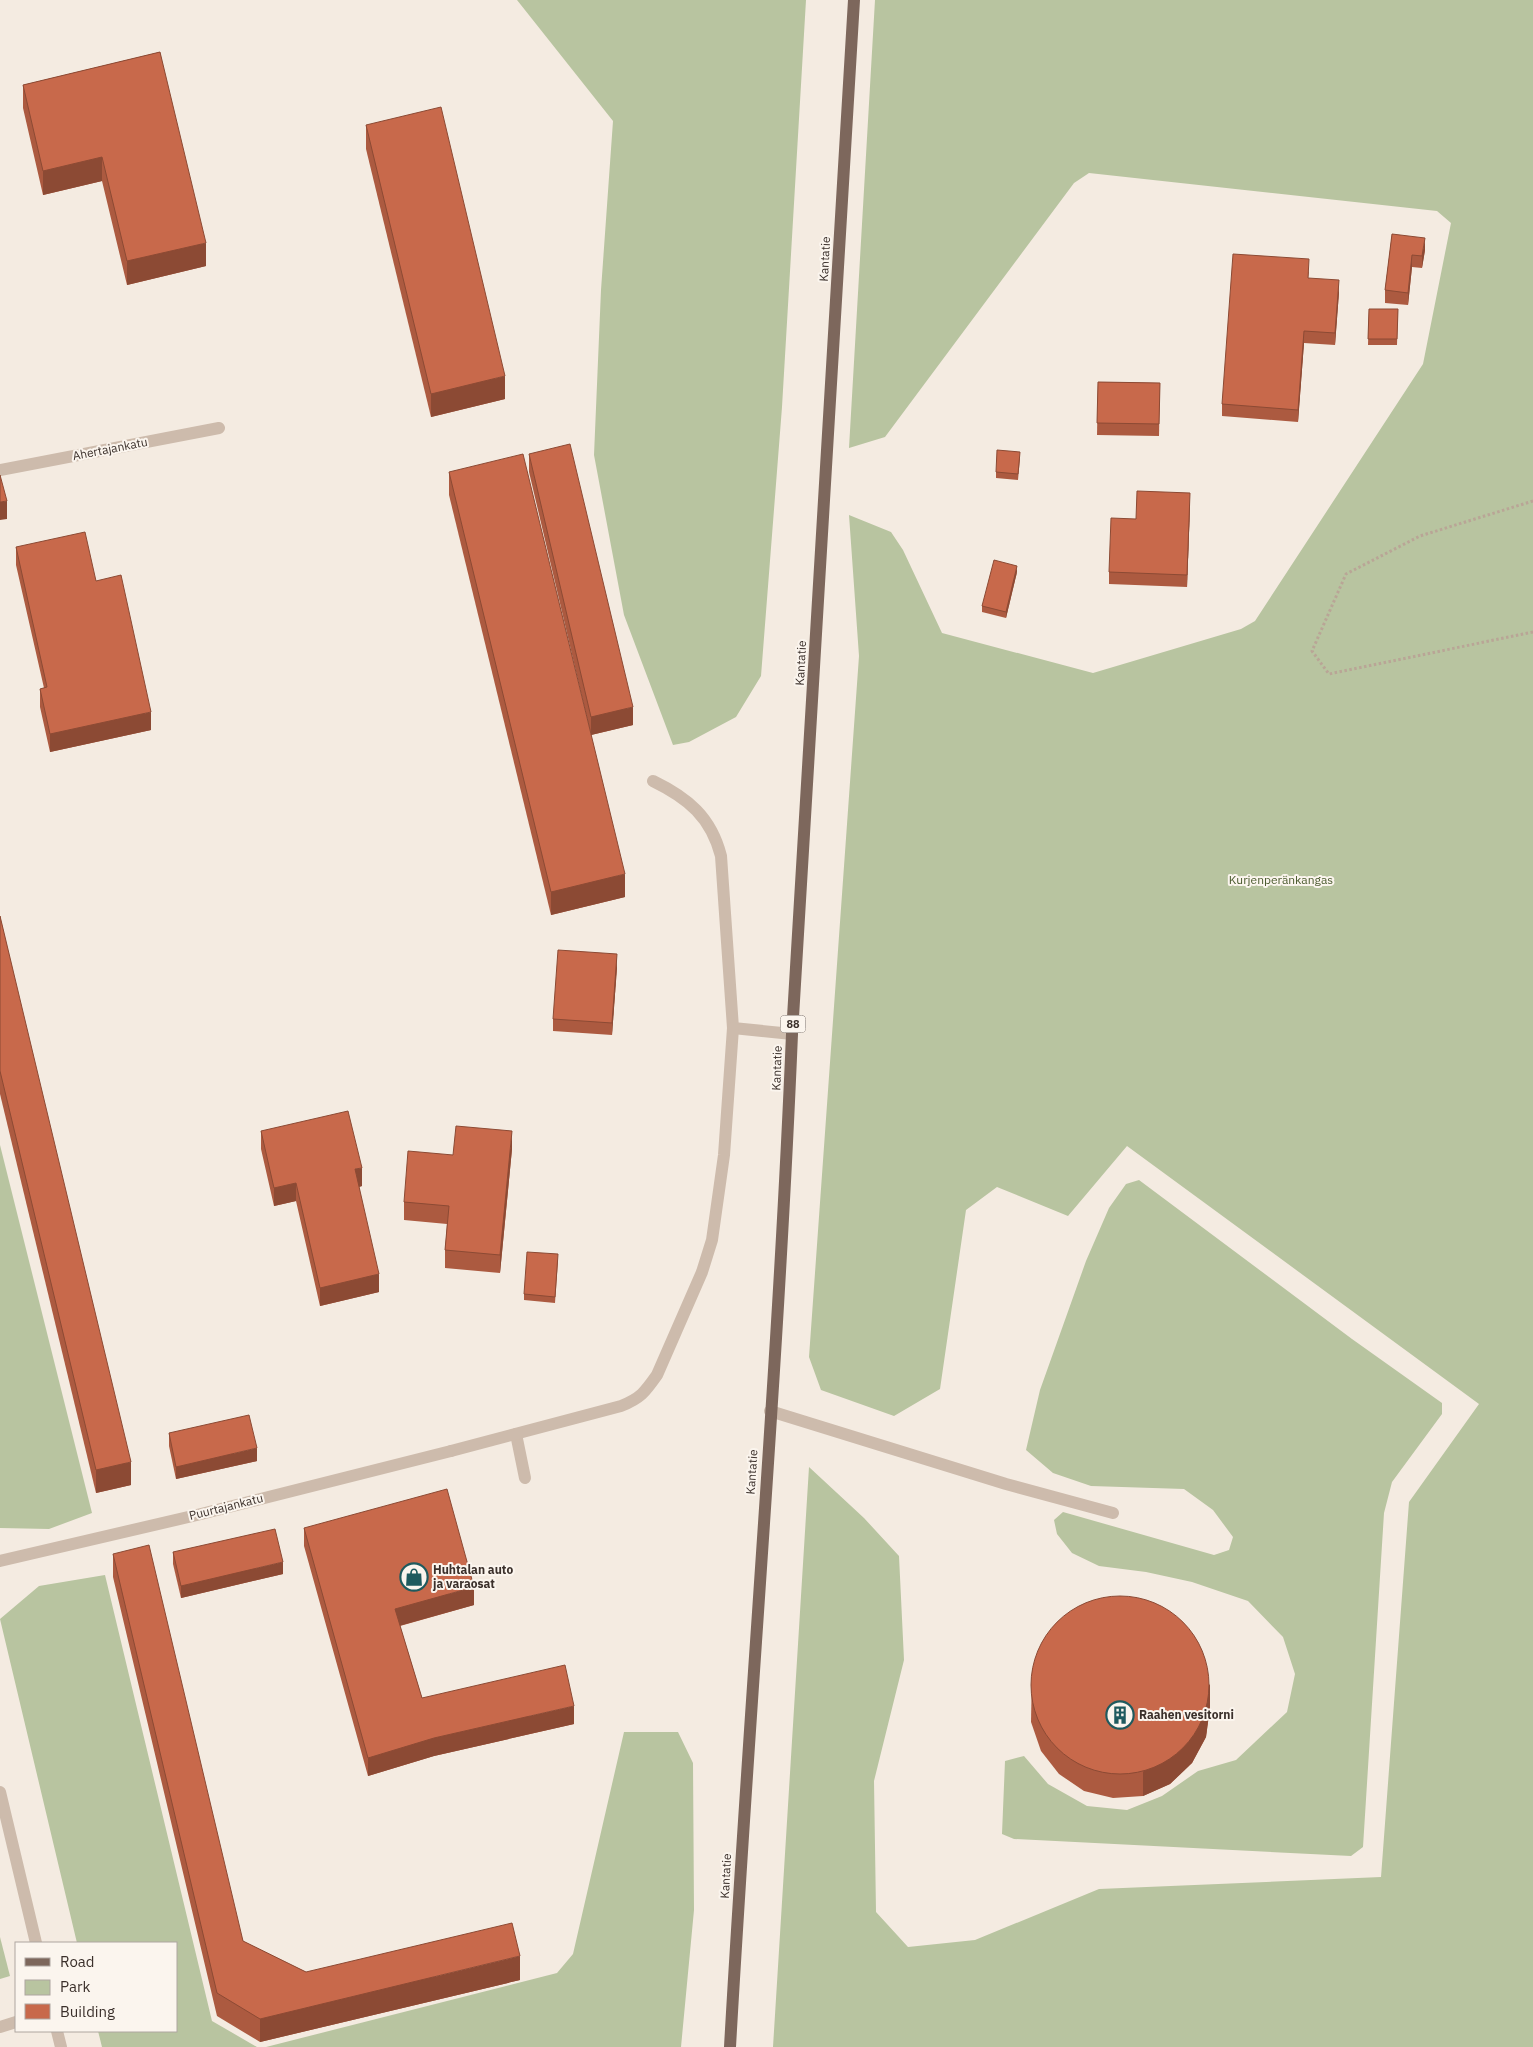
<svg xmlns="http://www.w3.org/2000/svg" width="1533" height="2047" viewBox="0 0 1533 2047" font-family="'IBM Plex Sans',sans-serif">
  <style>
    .green { fill: #b8c4a0 }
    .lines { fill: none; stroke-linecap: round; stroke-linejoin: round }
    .path { stroke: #b9a596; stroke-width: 3; stroke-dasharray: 2.5 2.5; stroke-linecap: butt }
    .lane { stroke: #cdbbac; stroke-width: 12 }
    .street { stroke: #cdbbac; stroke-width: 12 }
    .primary { stroke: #7d675c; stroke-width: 12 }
    .wall { fill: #ac5a40 }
    .shaded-wall { fill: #8c4a34 }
    .building { fill: #c8694b; stroke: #8c4a34 }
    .labels { text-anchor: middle; stroke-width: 4; stroke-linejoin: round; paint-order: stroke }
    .shield { fill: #fbf5ee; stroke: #756b66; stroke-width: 1 }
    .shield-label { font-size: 11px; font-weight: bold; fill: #3b302b }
    .street-label { font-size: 12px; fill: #3b302b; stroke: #fbf5ee }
    .park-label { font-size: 12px; fill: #4a5a2e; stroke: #fbf5ee }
    .poi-label { font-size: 12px; font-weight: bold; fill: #3b302b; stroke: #fbf5ee; text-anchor: start }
  </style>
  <rect width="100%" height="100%" fill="#f4ebe1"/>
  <g class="green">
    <polygon points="517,0 806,0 782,407 761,676 736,717 689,742 673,745 624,615 594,455 601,290 613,121"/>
    <polygon points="875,0 1533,0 1533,2047 773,2047 809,1467 864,1518 899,1556 904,1660 874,1781 876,1912 908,1947 975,1940 1099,1889 1381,1877 1409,1502 1479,1404 1127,1146 1068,1216 997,1187 966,1210 940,1389 894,1416 821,1390 809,1357 859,656 849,515 891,532 903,550 942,633 1093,673 1241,629 1255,621 1423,364 1451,223 1437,211 1089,173 1074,183 885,437 849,448"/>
    <polygon points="0,1145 92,1513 49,1529 0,1528"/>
    <polygon points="1139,1180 1352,1339 1442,1403 1442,1414 1392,1482 1384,1513 1363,1847 1351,1856 1014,1839 1002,1834 1005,1761 1024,1756 1048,1784 1087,1806 1127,1810 1162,1796 1198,1771 1236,1760 1287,1712 1295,1674 1283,1637 1248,1601 1192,1582 1146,1572 1099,1566 1072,1553 1057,1534 1054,1520 1063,1512 1214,1555 1229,1550 1233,1537 1213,1510 1184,1489 1091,1486 1053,1473 1026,1450 1040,1390 1086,1261 1109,1208 1126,1184"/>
    <polygon points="105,1575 212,2021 257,2047 102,2047 98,2031 176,2031 176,1943 77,1943 0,1619 39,1586"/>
    <polygon points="624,1732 678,1732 693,1763 694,1910 681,2047 266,2047 557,1973 573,1954"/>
    <polygon points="0,1937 10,1976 0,1979"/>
  </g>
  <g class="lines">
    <polyline class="path" points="1533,501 1420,536 1346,574 1312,651 1329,674 1533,632"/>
    <g class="lane">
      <path d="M653,781C688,798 711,817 721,856L733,1028L792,1034"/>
      <polyline points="770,1411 1006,1484 1113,1513"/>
      <polyline points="516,1434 525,1478"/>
      <path d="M451,1451L621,1406C641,1398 645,1392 657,1375L702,1272L712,1240L724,1155L733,1028"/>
    </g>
    <g class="street">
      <polyline points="0,470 219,428"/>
      <polyline points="0,1561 201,1514 451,1451"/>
      <polyline points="0,1792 36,1943"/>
      <polyline points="0,2027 16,2022"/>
      <polyline points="57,2031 61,2047"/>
    </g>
    <path class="primary" d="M730,2047C749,1709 778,1372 792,1034L854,0"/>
  </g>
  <g class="wall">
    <polygon points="160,52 206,266 127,285 102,181 43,195 23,108 23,85"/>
    <polygon points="366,125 505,399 431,417 366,149"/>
    <polygon points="1392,234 1425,250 1422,268 1412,267 1408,305 1385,303 1385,290"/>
    <polygon points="1309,271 1308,278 1339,292 1335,345 1304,343 1298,422 1222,416 1222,404"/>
    <polygon points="1369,309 1398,309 1397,345 1368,345"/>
    <polygon points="1098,382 1160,383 1159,436 1097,435"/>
    <polygon points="529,454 633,725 591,735 529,472"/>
    <polygon points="1020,458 1018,480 996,478 996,472"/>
    <polygon points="449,472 625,897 551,915 449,495"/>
    <polygon points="1190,505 1187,587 1109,584 1109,572 1136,519"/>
    <polygon points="16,547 96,581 151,730 50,752 40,707 40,689 44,688 16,565"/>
    <polygon points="1017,572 1006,618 982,612 982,606"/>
    <polygon points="0,916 131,1485 96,1493 0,1094"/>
    <polygon points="617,967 612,1035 553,1031 553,1019"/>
    <polygon points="261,1131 362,1186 359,1187 379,1292 320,1306 296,1201 274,1206 261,1149"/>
    <polygon points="512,1149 500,1273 445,1268 445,1250 447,1224 404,1220 404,1202 453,1155"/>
    <polygon points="558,1260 555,1303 524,1300 524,1294"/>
    <polygon points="169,1433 257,1461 176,1479 169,1446"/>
    <polygon points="304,1528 474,1605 400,1626 422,1698 574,1724 434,1756 368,1776 304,1546"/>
    <polygon points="173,1552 283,1574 181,1598 173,1564"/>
    <polygon points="113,1554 243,1941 306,1972 520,1980 260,2042 217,2016 113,1577"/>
    <polygon points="1032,1670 1210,1707 1206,1737 1192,1763 1170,1784 1143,1796 1113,1798 1084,1791 1059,1774 1041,1751 1031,1722"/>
  </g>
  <g class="shaded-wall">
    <polygon points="102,157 102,181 43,195 43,171"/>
    <polygon points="1425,238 1425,250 1422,268 1422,256"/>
    <polygon points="206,243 206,266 127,285 127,261"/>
    <polygon points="1412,255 1412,267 1408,305 1408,293"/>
    <polygon points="1339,280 1339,292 1335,345 1335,333"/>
    <polygon points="1304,331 1304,343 1298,422 1298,410"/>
    <polygon points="505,376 505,399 431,417 431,394"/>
    <polygon points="1190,493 1190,505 1187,587 1187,575"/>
    <polygon points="7,501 7,519 0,520 0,502"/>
    <polygon points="1017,566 1017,572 1006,618 1006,612"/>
    <polygon points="633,707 633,725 591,735 591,717"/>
    <polygon points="151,712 151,730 50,752 50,734"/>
    <polygon points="625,874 625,897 551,915 551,892"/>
    <polygon points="617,954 617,967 612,1035 612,1023"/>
    <polygon points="512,1131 512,1149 500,1273 500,1255"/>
    <polygon points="362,1168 362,1186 355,1188 355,1169"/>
    <polygon points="296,1183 296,1201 274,1206 274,1188"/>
    <polygon points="379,1274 379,1292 320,1306 320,1288"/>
    <polygon points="257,1448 257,1461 176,1479 176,1467"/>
    <polygon points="131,1462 131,1485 96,1493 96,1470"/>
    <polygon points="283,1562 283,1574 181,1598 181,1586"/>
    <polygon points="474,1587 474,1605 395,1627 395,1609"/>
    <polygon points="1210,1684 1210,1707 1206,1737 1192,1763 1170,1784 1143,1796 1143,1772"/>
    <polygon points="574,1706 574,1724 434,1756 368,1776 368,1758 434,1738"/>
    <polygon points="520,1956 520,1980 260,2042 260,2019"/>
  </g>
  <g class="building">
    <polygon points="160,52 206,243 127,261 102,157 43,171 23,85"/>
    <polygon points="441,107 505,376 431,394 366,125"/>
    <polygon points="1392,234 1425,238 1422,256 1412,255 1408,293 1385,290"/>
    <polygon points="1233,254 1309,259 1308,278 1339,280 1335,333 1304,331 1298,410 1222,404"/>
    <polygon points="1369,309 1398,309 1397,339 1368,339"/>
    <polygon points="1098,382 1160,383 1159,424 1097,423"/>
    <polygon points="570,444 633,707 591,717 529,454"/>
    <polygon points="997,450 1020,452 1018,474 996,472"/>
    <polygon points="523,454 625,874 551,892 449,472"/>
    <polygon points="0,475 7,501 0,502"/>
    <polygon points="1137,491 1190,493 1187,575 1109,572 1111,518 1136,519"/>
    <polygon points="85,532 96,581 121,575 151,712 50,734 40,689 47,687 16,547"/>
    <polygon points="994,560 1017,566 1006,612 982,606"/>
    <polygon points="0,916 131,1462 96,1470 0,1071"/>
    <polygon points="558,950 617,954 612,1023 553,1019"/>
    <polygon points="348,1111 362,1168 355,1169 379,1274 320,1288 296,1183 274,1188 261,1131"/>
    <polygon points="456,1126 512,1131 500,1255 445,1250 449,1206 404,1202 408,1151 453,1155"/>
    <polygon points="527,1252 558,1254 555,1297 524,1294"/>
    <polygon points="249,1415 257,1448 176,1467 169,1433"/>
    <polygon points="447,1489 474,1587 395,1609 422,1698 565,1665 574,1706 434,1738 368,1758 304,1528"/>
    <polygon points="275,1529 283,1562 181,1586 173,1552"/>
    <polygon points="149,1545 243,1941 306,1972 512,1923 520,1956 260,2019 217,1993 113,1554"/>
    <circle cx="1120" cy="1685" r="89"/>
  </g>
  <defs>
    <g id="shop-ring" transform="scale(1.4375)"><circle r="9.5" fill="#fbf5ee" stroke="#1f5a5e" stroke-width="1.5"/><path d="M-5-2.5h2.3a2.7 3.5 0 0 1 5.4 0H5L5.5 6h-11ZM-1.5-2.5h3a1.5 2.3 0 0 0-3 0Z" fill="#1f5a5e"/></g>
    <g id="building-ring" transform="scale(1.4375)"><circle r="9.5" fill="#fbf5ee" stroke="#1f5a5e" stroke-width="1.5"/><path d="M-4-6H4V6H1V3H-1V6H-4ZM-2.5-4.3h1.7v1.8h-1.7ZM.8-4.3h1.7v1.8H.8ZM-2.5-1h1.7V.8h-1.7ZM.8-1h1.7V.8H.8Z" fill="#1f5a5e"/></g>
  </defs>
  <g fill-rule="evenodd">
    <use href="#shop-ring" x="414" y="1577"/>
    <use href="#building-ring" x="1120" y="1715"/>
  </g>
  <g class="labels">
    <rect class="shield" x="780.5" y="1015.5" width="25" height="17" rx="4"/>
    <g class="shield-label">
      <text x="793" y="1028">88</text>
    </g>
    <g class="street-label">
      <text transform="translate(825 259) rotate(-87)" y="4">Kantatie</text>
      <text transform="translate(110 449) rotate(-11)" y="4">Ahertajankatu</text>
      <text transform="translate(801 663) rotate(-87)" y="4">Kantatie</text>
      <text transform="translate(777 1068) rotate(-88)" y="4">Kantatie</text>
      <text transform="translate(752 1472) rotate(-86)" y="4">Kantatie</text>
      <text transform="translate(226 1507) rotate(-14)" y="4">Puurtajankatu</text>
      <text transform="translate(726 1876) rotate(-87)" y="4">Kantatie</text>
    </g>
    <g class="park-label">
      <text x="1281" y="884">Kurjenperänkangas</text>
    </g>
    <g class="poi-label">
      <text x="433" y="1574">Huhtalan auto<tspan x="433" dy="14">ja varaosat</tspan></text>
      <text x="1139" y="1719">Raahen vesitorni</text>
    </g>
  </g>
  <rect x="15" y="1942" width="162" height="90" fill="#fbf5ee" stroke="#aea6a0"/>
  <rect x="25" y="1958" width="25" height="8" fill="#7d675c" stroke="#aea6a0"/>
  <text x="60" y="1967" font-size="15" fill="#3b302b">Road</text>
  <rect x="25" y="1980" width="25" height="15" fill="#b8c4a0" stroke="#aea6a0"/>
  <text x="60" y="1992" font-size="15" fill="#3b302b">Park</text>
  <rect x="25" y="2004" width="25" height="15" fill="#c8694b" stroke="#aea6a0"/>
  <text x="60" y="2017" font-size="15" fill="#3b302b">Building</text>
</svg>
